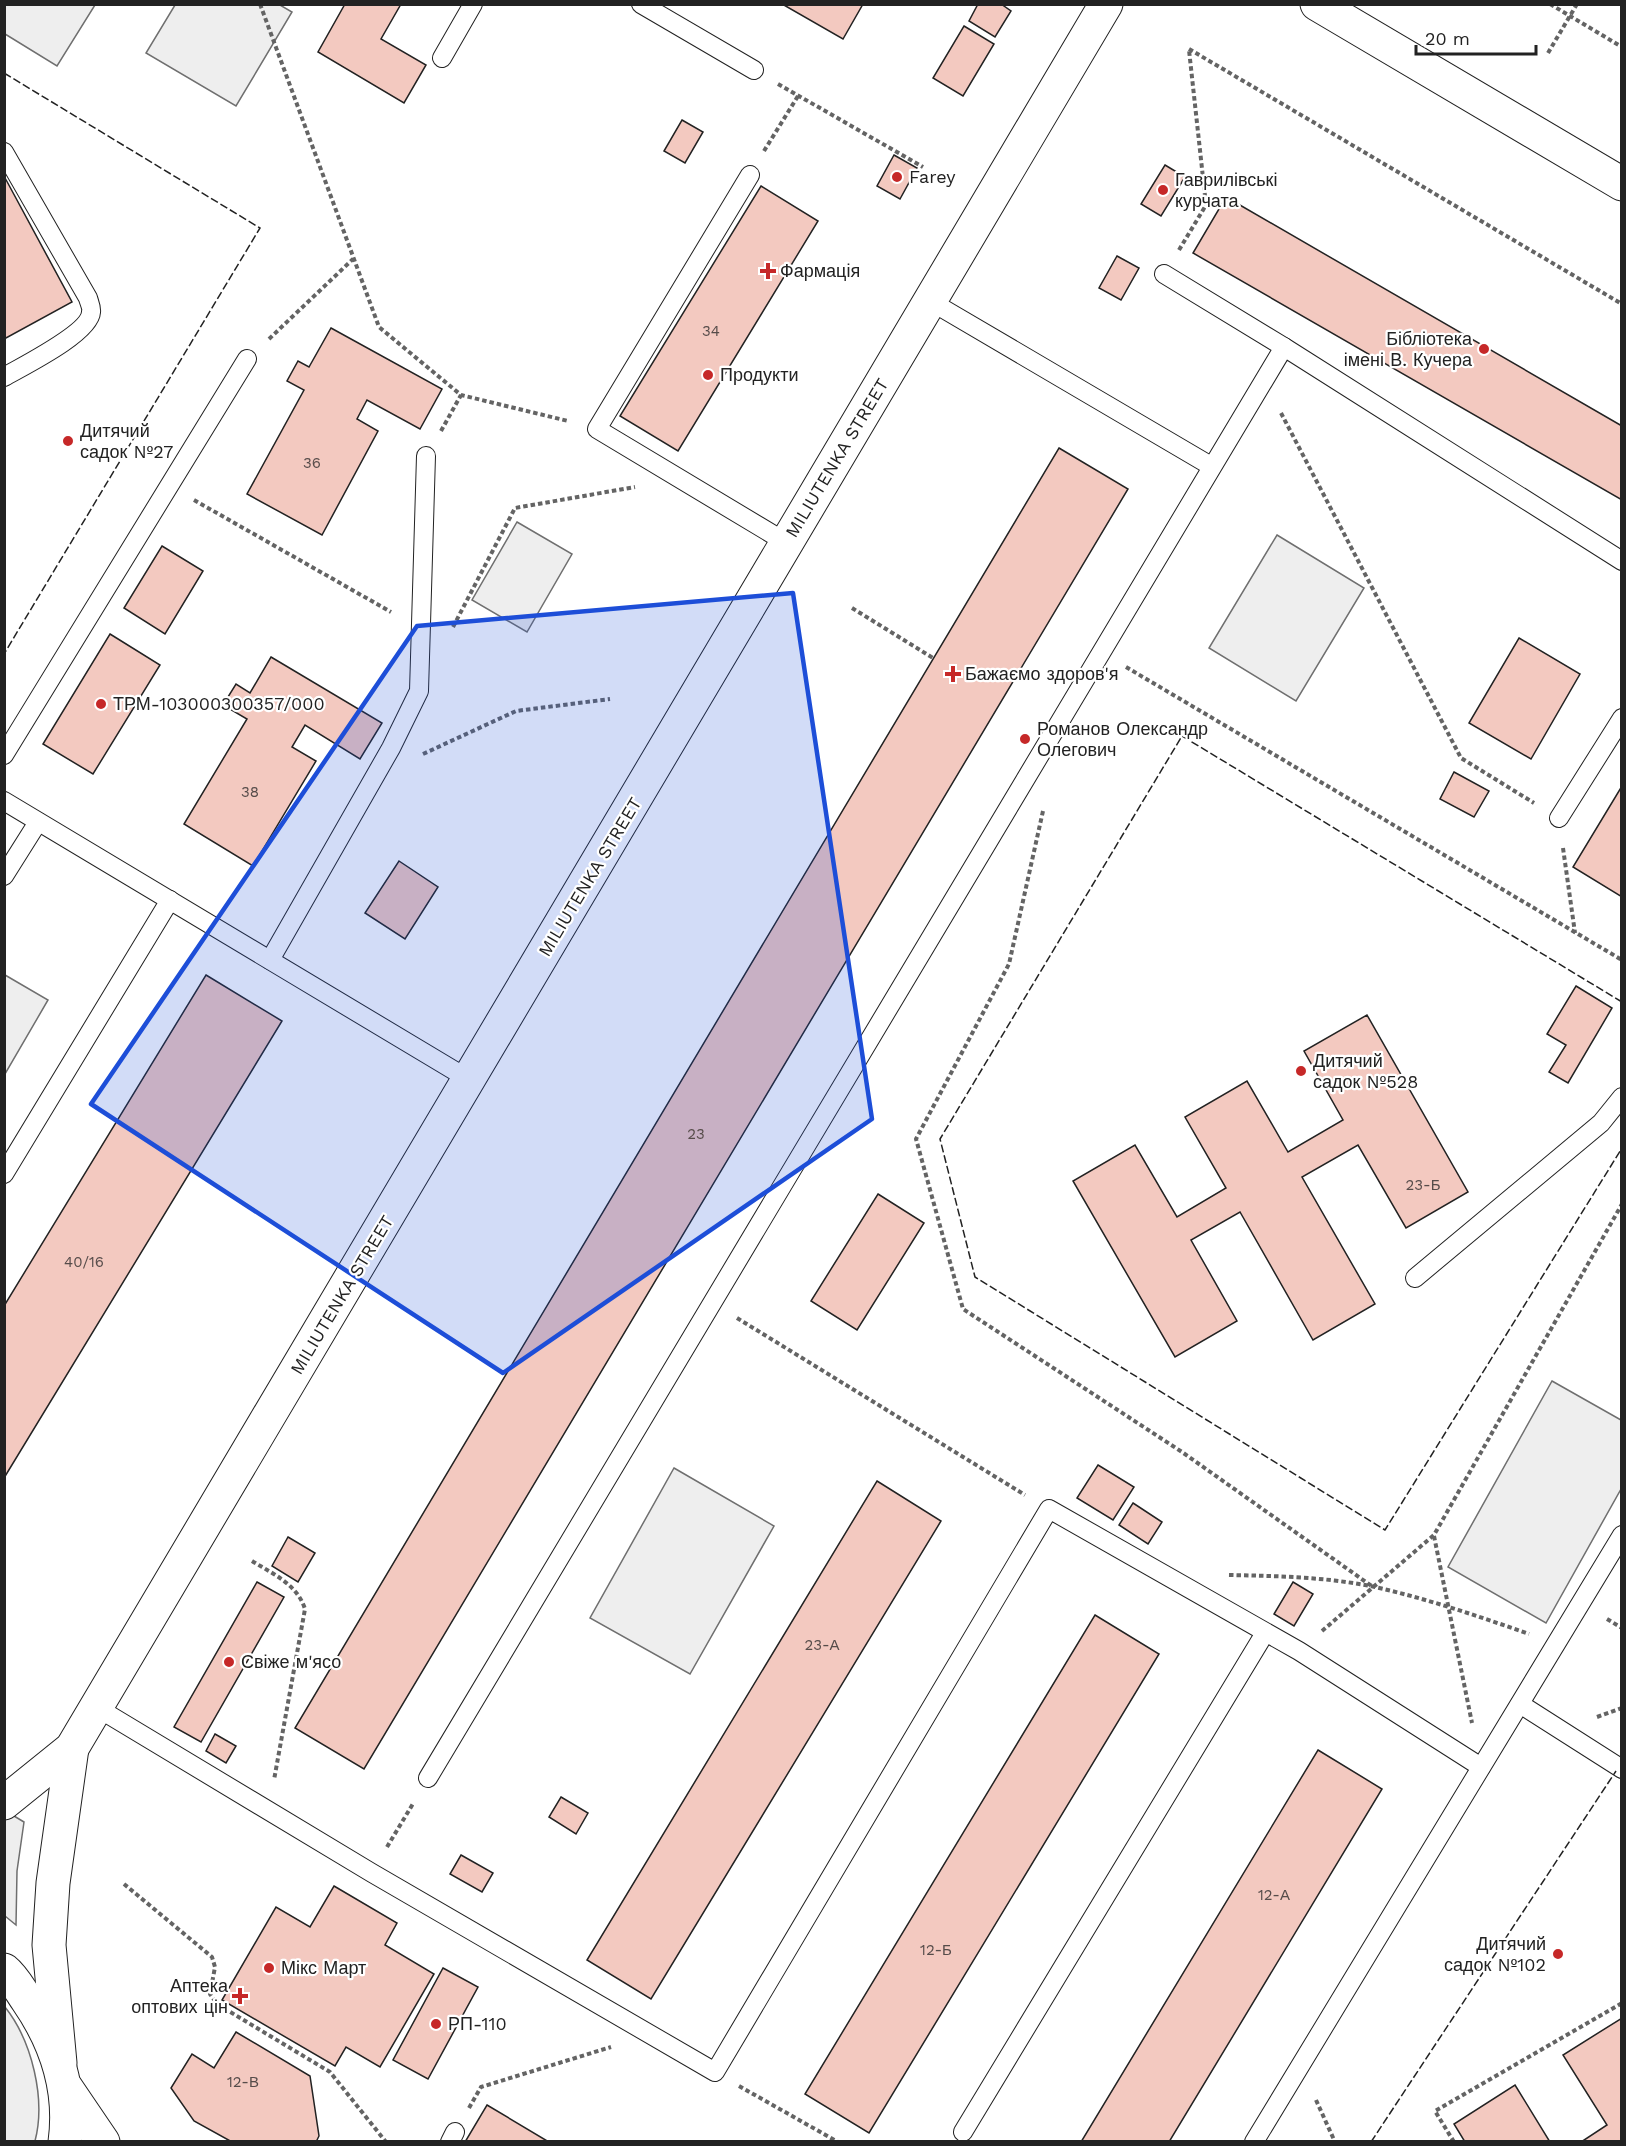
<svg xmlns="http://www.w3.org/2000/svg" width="1626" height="2146" viewBox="0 0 1626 2146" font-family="'Work Sans',sans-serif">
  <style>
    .green { fill: #eee; stroke: #6f6f6f; stroke-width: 1.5 }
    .building { fill: #f3c9c0; stroke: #222; stroke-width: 1.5 }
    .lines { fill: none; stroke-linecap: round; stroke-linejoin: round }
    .service-casing { stroke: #222; stroke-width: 20 }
    .minor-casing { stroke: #222; stroke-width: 35 }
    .tertiary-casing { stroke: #222; stroke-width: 35 }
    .path { stroke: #646464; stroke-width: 4; stroke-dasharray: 4.5 3; stroke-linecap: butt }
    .service { stroke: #fff; stroke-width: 18 }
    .minor { stroke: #fff; stroke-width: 33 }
    .tertiary { stroke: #fff; stroke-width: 33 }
    .fence { stroke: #222; stroke-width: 1.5; stroke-dasharray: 8 3; stroke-linecap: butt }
    .marked { fill: #1d4ed8; fill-opacity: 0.2; stroke: #1d4ed8; stroke-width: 4.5; stroke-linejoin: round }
    .poi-dot { fill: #c62828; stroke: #fff; stroke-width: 2 }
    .labels { text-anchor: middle; stroke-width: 4.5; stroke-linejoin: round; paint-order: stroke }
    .number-label { font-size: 15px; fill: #564c4a }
    .poi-label { font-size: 18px; fill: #222; stroke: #fff; text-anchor: start }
    .street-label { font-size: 18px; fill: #222; stroke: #fff }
  </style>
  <rect width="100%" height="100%" fill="#fff"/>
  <g class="green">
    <polygon points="4,5 5,4 95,5 57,66 5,34"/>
    <polygon points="175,5 280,5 292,12 236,106 146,53"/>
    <polygon points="517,522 572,554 527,632 472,600"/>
    <polygon points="1277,535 1364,588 1296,701 1209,648"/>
    <polygon points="5,975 48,1000 5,1074"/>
    <polygon points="1552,1381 1621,1420 1621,1489 1546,1623 1448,1567"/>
    <polygon points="674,1468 774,1526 690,1674 590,1618"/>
    <polygon points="9,1813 24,1822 17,1871 16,1925 5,1916 4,1817"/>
    <path d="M5,2007C32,2041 46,2099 35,2141H5Z"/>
  </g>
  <g class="building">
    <polygon points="345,4 401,4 381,39 426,65 404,103 318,52"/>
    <polygon points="782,4 863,4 843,39"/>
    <polygon points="978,4 1001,4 1011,11 995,37 969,21"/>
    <polygon points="964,26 994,44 963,96 933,78"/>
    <polygon points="682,120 703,132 685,163 664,151"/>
    <polygon points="894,155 917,168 900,199 877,186"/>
    <polygon points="1165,165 1185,177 1161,216 1141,204"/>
    <polygon points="4,176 72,302 6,338 4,335"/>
    <polygon points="761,186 818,221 678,451 620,416"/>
    <polygon points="1226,197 1622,426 1622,500 1193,253"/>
    <polygon points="1117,256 1139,268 1121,300 1099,288"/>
    <polygon points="331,328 442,389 420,429 367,400 357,419 378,431 322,535 247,494 304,390 287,381 298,361 309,367"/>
    <polygon points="1059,448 1128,489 364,1769 295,1728"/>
    <polygon points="162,546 203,571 165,634 124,608"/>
    <polygon points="110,634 160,665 93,774 43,744"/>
    <polygon points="1519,638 1580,674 1531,759 1469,723"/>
    <polygon points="271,657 382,723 360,759 305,725 292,747 316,761 253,866 184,824 247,719 223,705 236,684 250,693"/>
    <polygon points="1454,772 1489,791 1474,817 1440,799"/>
    <polygon points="1622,786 1622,897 1573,867"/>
    <polygon points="399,861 438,887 405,939 365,913"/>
    <polygon points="206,975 282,1021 4,1478 4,1306"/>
    <polygon points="1576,986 1612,1008 1568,1083 1549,1072 1566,1045 1547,1034"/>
    <polygon points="1367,1015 1468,1192 1406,1228 1358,1145 1302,1177 1375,1304 1313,1340 1240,1212 1191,1240 1237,1321 1175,1357 1073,1181 1135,1145 1177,1217 1226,1188 1185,1117 1247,1081 1288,1152 1343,1120 1304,1051"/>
    <polygon points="878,1194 924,1223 857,1330 811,1301"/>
    <polygon points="1098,1465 1134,1487 1113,1520 1077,1498"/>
    <polygon points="877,1481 941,1521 651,1999 587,1960"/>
    <polygon points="1133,1503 1162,1522 1148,1544 1119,1525"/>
    <polygon points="288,1537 315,1553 298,1582 272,1566"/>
    <polygon points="257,1582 284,1597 201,1742 174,1727"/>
    <polygon points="1293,1582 1313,1594 1294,1626 1274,1614"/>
    <polygon points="1095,1615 1159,1654 869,2133 805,2094"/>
    <polygon points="215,1734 236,1746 226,1763 206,1751"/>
    <polygon points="1318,1750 1382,1789 1169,2142 1081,2142"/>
    <polygon points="561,1797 588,1813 576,1834 549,1817"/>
    <polygon points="461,1855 493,1873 482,1892 450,1874"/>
    <polygon points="334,1886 397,1923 385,1945 434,1974 380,2067 346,2047 335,2066 222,2000 276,1907 310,1927"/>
    <polygon points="443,1968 478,1987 428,2079 393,2060"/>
    <polygon points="1622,2018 1622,2142 1581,2142 1607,2125 1563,2055"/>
    <polygon points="236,2032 310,2076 319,2136 316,2142 232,2142 194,2121 171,2088 192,2054 214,2068"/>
    <polygon points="1515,2085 1550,2142 1465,2142 1454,2124"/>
    <polygon points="487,2105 549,2142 465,2142"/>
  </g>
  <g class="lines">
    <g class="service-casing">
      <g id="service">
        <polyline points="641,4 754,70"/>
        <polyline points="442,58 473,4"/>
        <path d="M4,152L88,298C89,302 92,308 91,312C90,333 23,366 4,377"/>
        <polyline points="750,175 597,429 787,543"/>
        <polyline points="1164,274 1284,347"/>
        <polyline points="930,301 1211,466"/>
        <polyline points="4,755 247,359"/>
        <polyline points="4,801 470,1080"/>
        <polyline points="1559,818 1622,718"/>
        <polyline points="4,876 38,822"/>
        <polyline points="270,960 391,748 419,691 426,456"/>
        <polyline points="4,1174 170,900"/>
        <polyline points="1415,1278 1601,1123 1622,1097"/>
        <polyline points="1520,1704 1622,1769"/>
        <polyline points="96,1707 372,1873 715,2072 1049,1509 1299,1651 1481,1767"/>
        <polyline points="428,1778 1284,347 1622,561"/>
        <polyline points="963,2132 1265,1633"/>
        <polyline points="450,2142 455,2132"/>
        <polyline points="1254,2142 1622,1535"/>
      </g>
    </g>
    <g class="minor-casing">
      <polyline id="minor" points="1317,4 1622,184"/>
    </g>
    <g class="tertiary-casing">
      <g id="tertiary">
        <polyline points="4,1803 72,1748 1106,4"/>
        <path d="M4,1970C14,1978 20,1990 27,2000C56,2042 72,2090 65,2142"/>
        <polyline points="60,2063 49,1945 53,1883 72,1748"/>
        <polyline points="65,2086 103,2142"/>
      </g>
    </g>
    <g class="path">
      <polyline points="260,4 379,327 461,395 568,421"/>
      <polyline points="1550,4 1622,47"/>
      <polyline points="1189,49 1622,304"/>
      <polyline points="1548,53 1577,4"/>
      <polyline points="778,84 923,167"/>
      <polyline points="764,151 798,96"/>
      <polyline points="1179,250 1206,205 1189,50"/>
      <polyline points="269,339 353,259"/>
      <polyline points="1281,413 1461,758 1534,803"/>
      <polyline points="441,431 461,395"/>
      <polyline points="194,500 391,612"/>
      <polyline points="852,608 933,658"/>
      <polyline points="453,627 515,508 635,487"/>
      <polyline points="1126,667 1622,960"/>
      <polyline points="423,754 516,711 610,699"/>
      <polyline points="1043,811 1009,964 916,1139 963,1309 1182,1452 1373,1587"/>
      <polyline points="1563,848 1575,933"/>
      <polyline points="737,1318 1025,1495"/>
      <polyline points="1434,1536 1472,1723"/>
      <path d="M252,1561C273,1574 297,1584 305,1609L274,1780"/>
      <path d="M1229,1575C1278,1576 1327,1577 1375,1587C1428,1599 1478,1616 1529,1634"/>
      <polyline points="1607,1619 1622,1628"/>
      <polyline points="1322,1631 1434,1535 1622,1204"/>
      <polyline points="1597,1717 1622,1708"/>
      <polyline points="387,1847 414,1802"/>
      <polyline points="124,1884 212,1957 215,1967 210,1994 217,2004 330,2072 386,2142"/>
      <polyline points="739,2086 838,2142"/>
      <polyline points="1316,2100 1335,2142"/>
      <polyline points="469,2108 481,2087 611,2047"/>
      <polyline points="1454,2142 1435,2111 1622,2003"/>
    </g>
    <use href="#service" class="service"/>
    <use href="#minor" class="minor"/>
    <use href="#tertiary" class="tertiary"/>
    <g class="fence">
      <polyline points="4,73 260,228 4,654"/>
      <polyline points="1622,1002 1182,736 940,1139 975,1277 1385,1530 1622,1148"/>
      <polyline points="1371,2142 1616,1771"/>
    </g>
  </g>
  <path class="marked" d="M793,593L872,1119L503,1373L91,1104L417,626Z"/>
  <g class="poi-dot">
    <circle cx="897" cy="177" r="6"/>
    <circle cx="1163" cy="190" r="6"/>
    <path d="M765 262h6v6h6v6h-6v6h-6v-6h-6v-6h6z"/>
    <circle cx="1484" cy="349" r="6"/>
    <circle cx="708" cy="375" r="6"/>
    <circle cx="68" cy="441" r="6"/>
    <path d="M950 665h6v6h6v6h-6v6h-6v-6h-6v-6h6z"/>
    <circle cx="101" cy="704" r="6"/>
    <circle cx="1025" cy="739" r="6"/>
    <circle cx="1301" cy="1071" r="6"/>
    <circle cx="229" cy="1662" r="6"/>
    <circle cx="1558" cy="1954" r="6"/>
    <circle cx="269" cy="1968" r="6"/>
    <path d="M237 1987h6v6h6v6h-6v6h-6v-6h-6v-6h6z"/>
    <circle cx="436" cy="2024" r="6"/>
  </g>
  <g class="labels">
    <g class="number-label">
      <text x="711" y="336">34</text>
      <text x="312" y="468">36</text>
      <text x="250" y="797">38</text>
      <text x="696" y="1139">23</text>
      <text x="1423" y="1190">23-Б</text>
      <text x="84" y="1267">40/16</text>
      <text x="822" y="1650">23-А</text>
      <text x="1274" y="1900">12-А</text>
      <text x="936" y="1955">12-Б</text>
      <text x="243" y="2087">12-В</text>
    </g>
    <g class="poi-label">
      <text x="909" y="183">Farey</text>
      <text x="1175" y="186">Гаврилівські<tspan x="1175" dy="21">курчата</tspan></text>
      <text x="780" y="277">Фармація</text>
      <text x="1472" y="345" text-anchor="end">Бібліотека<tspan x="1472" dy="21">імені В. Кучера</tspan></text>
      <text x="720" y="381">Продукти</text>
      <text x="80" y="437">Дитячий<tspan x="80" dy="21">садок №27</tspan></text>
      <text x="965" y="680">Бажаємо здоров'я</text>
      <text x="113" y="710">ТРМ-103000300357/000</text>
      <text x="1037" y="735">Романов Олександр<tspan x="1037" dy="21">Олегович</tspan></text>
      <text x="1313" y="1067">Дитячий<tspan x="1313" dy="21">садок №528</tspan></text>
      <text x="241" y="1668">Свіже м'ясо</text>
      <text x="1546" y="1950" text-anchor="end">Дитячий<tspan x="1546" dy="21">садок №102</tspan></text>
      <text x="281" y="1974">Мікс Март</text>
      <text x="228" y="1992" text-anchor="end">Аптека<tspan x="228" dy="21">оптових цін</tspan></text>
      <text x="448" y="2030">РП-110</text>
    </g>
    <g class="street-label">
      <text transform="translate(837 458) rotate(-59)" y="6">MILIUTENKA STREET</text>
      <text transform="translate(590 877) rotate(-59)" y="6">MILIUTENKA STREET</text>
      <text transform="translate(342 1295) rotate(-59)" y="6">MILIUTENKA STREET</text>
    </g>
  </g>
  <rect width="1626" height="2146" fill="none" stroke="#222222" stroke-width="12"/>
  <path d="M1416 45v9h120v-9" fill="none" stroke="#222222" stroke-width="3"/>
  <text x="1425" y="45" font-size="18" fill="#222222" stroke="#ffffff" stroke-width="4.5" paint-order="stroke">20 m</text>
</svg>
